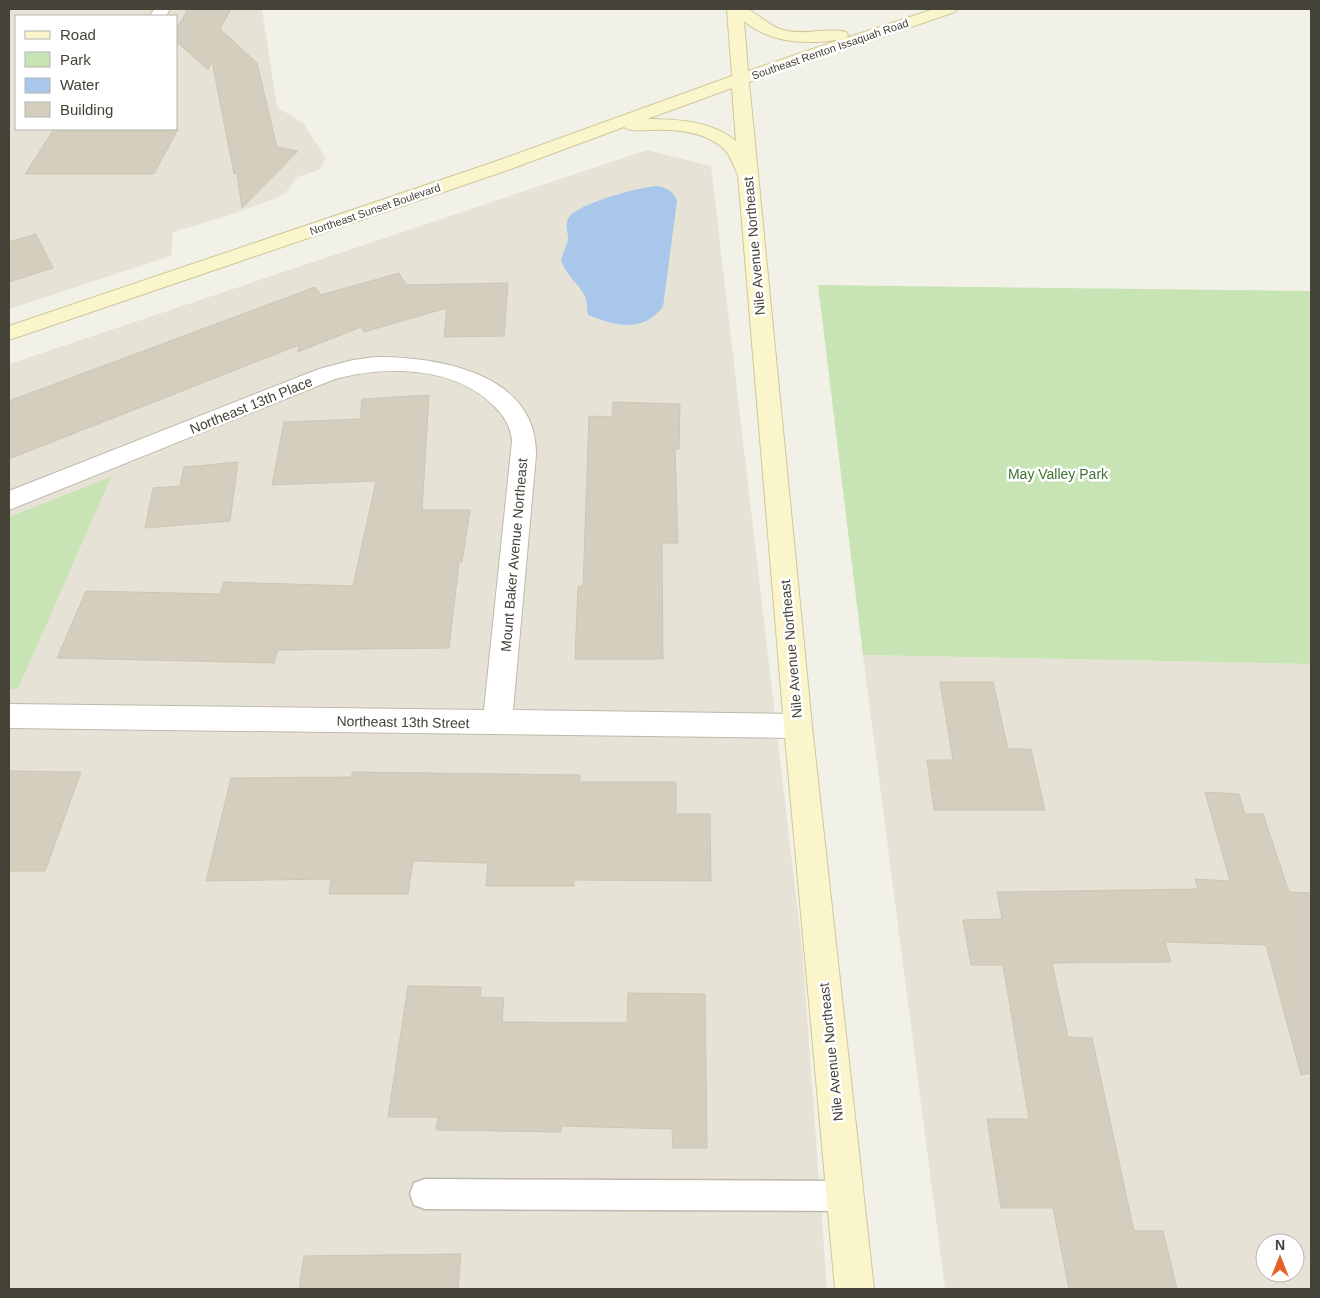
<svg xmlns="http://www.w3.org/2000/svg" width="1320" height="1298" viewBox="0 0 1320 1298" font-family="Arial,sans-serif">
  <style>
    .residential { fill: #e6e3d6; fill-rule: evenodd }
    .green { fill: #c8e4b4 }
    .water { fill: #a9c7eb }
    .building { fill: #d3cebe; stroke: #cdc6b2 }
    .lines { fill: none; stroke-linecap: round; stroke-linejoin: round }
    .lane-casing { stroke: #bdb9ab; stroke-width: 3 }
    .street-casing { stroke: #bdb9ab; stroke-width: 2 }
    .secondary-casing { stroke: #cfc89b; stroke-width: 2 }
    .lane { fill: #fff; fill-rule: evenodd }
    .street { fill: #fff; fill-rule: evenodd }
    .secondary { fill: #faf5ca; fill-rule: evenodd }
    .labels { text-anchor: middle; stroke-width: 5; stroke-linejoin: round; paint-order: stroke }
    .far-street-label { font-size: 11px; fill: #454237; stroke: #fff }
    .street-label { font-size: 14px; fill: #454237; stroke: #fff }
    .park-label { font-size: 14px; fill: #3f732f; stroke: #fff }
  </style>
  <rect width="100%" height="100%" fill="#f2f1e8"/>
  <g class="residential">
    <path d="M9,9H262L277,107L303,123L326,158L319,170L297,177L287,191L279,197L227,216L173,232L171,256L9,309ZM16,16H176V129H16Z"/>
    <polygon points="647,150 711,166 802,948 827,1289 9,1289 9,364"/>
    <path d="M863,655L1311,664V1289H945ZM1265,1243H1295V1273H1265Z"/>
  </g>
  <g class="green">
    <polygon points="818,285 1311,291 1311,664 863,655"/>
    <polygon points="111,477 18,689 9,689 9,517"/>
  </g>
  <path class="water" d="M657,186C668,188 673,191 677,201L663,307C642,333 616,326 588,315C586,309 588,302 585,296C578,283 565,274 561,260C562,254 568,245 568,238C568,231 564,223 570,216C581,203 639,187 657,186Z"/>
  <g class="building">
    <polygon points="188,9 231,9 220,29 257,63 277,147 298,151 242,208 237,174 234,174 212,61 208,70 176,41 176,30"/>
    <polygon points="54,129 178,129 154,174 25,174"/>
    <polygon points="36,234 53,268 9,282 9,242"/>
    <polygon points="399,273 406,285 508,283 504,336 444,337 447,308 364,332 361,327 298,352 299,345 9,459 9,401 315,287 321,295"/>
    <polygon points="429,395 422,510 470,510 462,562 459,562 449,648 278,650 274,663 57,658 86,591 220,594 224,582 353,586 376,481 272,485 284,422 360,419 362,399"/>
    <polygon points="613,402 680,404 679,449 675,449 678,543 662,543 663,659 575,659 578,586 583,586 589,416 612,417"/>
    <polygon points="238,462 230,521 145,528 153,488 180,486 184,467"/>
    <polygon points="940,682 993,682 1008,749 1031,749 1045,810 934,810 927,760 953,760"/>
    <polygon points="9,771 81,772 45,871 9,871"/>
    <polygon points="352,772 580,775 580,782 676,782 676,814 710,814 711,881 574,880 574,886 486,886 488,863 413,861 408,894 329,894 331,879 206,881 231,778 352,777"/>
    <polygon points="1205,792 1239,794 1245,814 1263,814 1289,892 1311,893 1311,1073 1301,1075 1266,945 1165,942 1171,962 1052,963 1068,1037 1092,1038 1134,1231 1163,1231 1177,1289 1069,1289 1053,1208 1001,1208 987,1119 1029,1119 1003,965 971,965 963,920 1002,919 997,892 1198,889 1195,879 1230,881"/>
    <polygon points="408,986 481,987 480,997 504,998 502,1022 627,1023 628,993 705,994 707,1148 673,1148 672,1129 561,1126 561,1132 436,1130 438,1117 388,1117"/>
    <polygon points="461,1254 458,1289 299,1289 304,1256"/>
  </g>
  <g class="lines">
    <g class="lane-casing">
      <polygon id="lane" points="425,1179 845,1181 856,1185 860,1196 856,1207 845,1211 425,1209 414,1205 410,1194 414,1183"/>
    </g>
    <g class="street-casing">
      <g id="street">
        <polygon points="154,9 170,9 166,16 150,16"/>
        <path d="M375,357C439,357 537,373 536,455L513,710L798,714L808,717L812,726L808,735L798,738L9,728V704L484,710L512,441C511,427 504,416 495,407C456,366 386,365 335,379L9,510V491L319,369L353,360Z"/>
      </g>
    </g>
    <g class="secondary-casing">
      <path id="secondary" d="M727,9C733,9 741,8 747,9C753,10 770,27 783,30C804,36 827,27 846,32L848,35L846,38L934,9H957L955,12L749,82L812,726L874,1289H835L784,726L738,175C734,167 731,157 726,151C707,131 675,129 650,130C641,130 631,132 624,127L508,170L9,340V326L494,162L732,76ZM744,21C771,44 808,45 842,39L748,71ZM732,88L736,141C712,121 677,119 647,119Z"/>
    </g>
    <use href="#lane" class="lane"/>
    <use href="#street" class="street"/>
    <use href="#secondary" class="secondary"/>
  </g>
  <g class="labels">
    <g class="far-street-label">
      <text transform="translate(830 49) rotate(-19)" y="4">Southeast Renton Issaquah Road</text>
      <text transform="translate(375 209) rotate(-19)" y="4">Northeast Sunset Boulevard</text>
    </g>
    <g class="street-label">
      <text transform="translate(754 246) rotate(-95)" y="5">Nile Avenue Northeast</text>
      <text transform="translate(251 405) rotate(-22)" y="5">Northeast 13th Place</text>
      <text transform="translate(514 555) rotate(-85)" y="5">Mount Baker Avenue Northeast</text>
      <text transform="translate(791 649) rotate(-95)" y="5">Nile Avenue Northeast</text>
      <text transform="translate(403 722) rotate(1)" y="5">Northeast 13th Street</text>
      <text transform="translate(831 1052) rotate(-96)" y="5">Nile Avenue Northeast</text>
    </g>
    <g class="park-label">
      <text x="1058" y="479">May Valley Park</text>
    </g>
  </g>
  <rect width="1320" height="1298" fill="none" stroke="#454237" stroke-width="20"/>
  <rect x="15" y="15" width="162" height="115" fill="#ffffff" stroke="#b5b3af"/>
  <rect x="25" y="31" width="25" height="8" fill="#faf5ca" stroke="#b5b3af"/>
  <text x="60" y="40" font-size="15" fill="#454237">Road</text>
  <rect x="25" y="52" width="25" height="15" fill="#c8e4b4" stroke="#b5b3af"/>
  <text x="60" y="65" font-size="15" fill="#454237">Park</text>
  <rect x="25" y="78" width="25" height="15" fill="#a9c7eb" stroke="#b5b3af"/>
  <text x="60" y="90" font-size="15" fill="#454237">Water</text>
  <rect x="25" y="102" width="25" height="15" fill="#d3cebe" stroke="#b5b3af"/>
  <text x="60" y="115" font-size="15" fill="#454237">Building</text>
  <g transform="translate(1280 1258)"><circle r="24" fill="#ffffff" stroke="#b5b3af"/>
  <path d="M0-4L9 19L0 12L-9 19Z" fill="#e95f28"/>
  <text y="-8" font-size="14" font-weight="bold" text-anchor="middle" fill="#454237">N</text>
  </g>
</svg>
